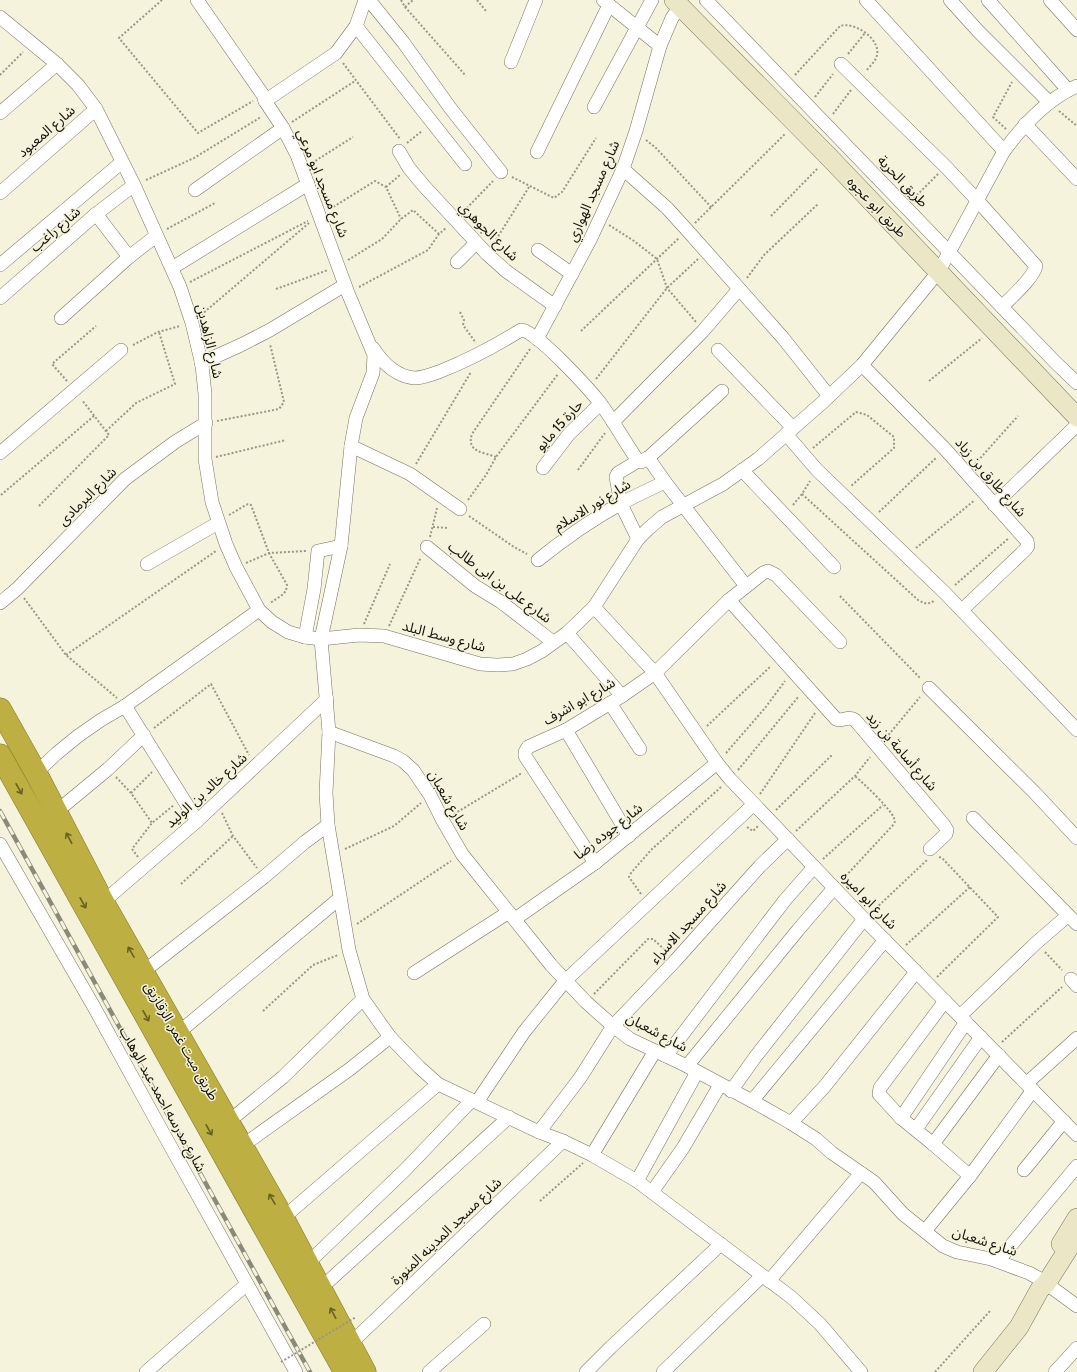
<svg xmlns="http://www.w3.org/2000/svg" width="1077" height="1372" viewBox="0 0 1077 1372" font-family="Cabin,'Noto Sans Arabic',sans-serif">
  <style>
    .lines { fill: none; stroke-linecap: round; stroke-linejoin: round }
    .street-casing { stroke: #75735f; stroke-width: 14 }
    .secondary-casing { stroke: #75735f; stroke-width: 20 }
    .highway-casing { stroke: #81782e; stroke-width: 23 }
    .path { stroke: #989786; stroke-width: 2; stroke-dasharray: 2 2; stroke-linecap: butt }
    .street { stroke: #fff; stroke-width: 13 }
    .secondary { stroke: #ebe7c6; stroke-width: 19 }
    .highway { stroke: #bdaf41; stroke-width: 22 }
    .rail-casing { stroke: #8b897a; stroke-width: 4.5 }
    .rail { stroke: #f5f3dc; stroke-width: 3; stroke-dasharray: 9; stroke-linecap: butt }
    .path-bridge { stroke: #989786; stroke-width: 2; stroke-dasharray: 2 2; stroke-linecap: butt }
    .oneway { stroke: #686026 }
    .labels { text-anchor: middle; stroke-width: 3; stroke-linejoin: round; paint-order: stroke }
    .street-label { font-size: 14px; fill: #12110a; stroke: #f5f3dc }
  </style>
  <rect width="100%" height="100%" fill="#f5f3dc"/>
  <g class="lines">
    <g class="street-casing">
      <g id="street">
        <polyline points="197,0 263,95 265,101 283,128 297,155 348,293 374,355 373,373 356,418 351,446 341,546 321,639 329,732 326,793 328,825 349,950 363,999 390,1037 419,1067 438,1084 283,1218"/>
        <polyline points="369,0 403,42 451,109 501,172"/>
        <polyline points="603,0 660,46"/>
        <polyline points="706,0 1056,363 1077,383"/>
        <polyline points="866,0 1004,151"/>
        <polyline points="950,0 978,31 1049,102"/>
        <polyline points="988,0 1068,90"/>
        <polyline points="1050,0 1077,30"/>
        <path d="M0,17L57,64L78,85L96,109L134,185L180,287L192,323L202,365L205,394V459L212,502L226,544L236,567L259,610L272,622L288,632L305,637L321,639L359,635L384,636L480,664L497,665L513,664L527,659L542,651L567,633L594,607L638,539L648,529L662,517L723,484L758,459L823,402L862,365L939,271L1004,151C1023,125 1047,99 1077,86"/>
        <polyline points="356,26 465,164"/>
        <polyline points="511,62 536,0"/>
        <path d="M841,64L946,167L977,200L1036,266C1033,279 1011,297 1002,307"/>
        <polyline points="265,101 336,53 356,26 365,0"/>
        <polyline points="594,107 652,0"/>
        <polyline points="0,113 57,64"/>
        <polyline points="1025,124 1077,179"/>
        <polyline points="399,151 409,168 424,186 487,254 506,271 555,306"/>
        <polyline points="537,152 609,5"/>
        <polyline points="623,169 667,208 687,230 783,338 829,396"/>
        <polyline points="195,190 283,128"/>
        <polyline points="0,193 96,109"/>
        <polyline points="96,214 129,257"/>
        <polyline points="538,250 572,274"/>
        <polyline points="457,262 476,243"/>
        <polyline points="0,265 122,162"/>
        <polyline points="172,268 308,184"/>
        <polyline points="0,298 96,214 134,185"/>
        <polyline points="61,318 129,257 156,236"/>
        <polyline points="537,339 590,240 623,169 636,131 660,46 672,18 680,6"/>
        <path d="M373,348C382,362 396,376 414,378C423,378 433,374 441,371C469,360 495,346 521,330C536,330 590,390 601,404C614,422 625,442 638,461L641,462L647,458L649,459L665,482L746,586"/>
        <polyline points="718,350 793,428"/>
        <polyline points="201,363 241,345 270,330 345,285"/>
        <polyline points="862,365 945,449 1027,541 1028,546 1025,550 962,610"/>
        <polyline points="613,422 703,331 739,289"/>
        <polyline points="786,434 817,470 945,593 1077,730"/>
        <polyline points="351,446 410,474 460,509"/>
        <polyline points="0,453 121,350"/>
        <polyline points="648,458 722,391"/>
        <polyline points="638,461 618,473 616,477 621,504 638,539"/>
        <polyline points="543,468 569,434 600,404"/>
        <polyline points="742,470 834,567"/>
        <polyline points="994,505 1077,425"/>
        <polyline points="427,547 475,586 501,602 553,642"/>
        <path d="M538,560C564,539 591,520 620,504C635,496 650,489 665,482"/>
        <polyline points="147,564 218,523"/>
        <path d="M729,600L836,719C843,722 848,715 855,720L944,825L947,830L946,834L930,849"/>
        <polyline points="0,603 17,589 125,479 175,442 206,423"/>
        <polyline points="594,607 655,673 717,763 730,779 864,919 1077,1135"/>
        <polyline points="567,633 622,696"/>
        <polyline points="305,637 314,589 318,551 341,546"/>
        <polyline points="929,688 1035,793 1077,838"/>
        <polyline points="610,703 640,749"/>
        <polyline points="125,706 197,821"/>
        <polyline points="566,730 629,836"/>
        <polyline points="329,732 394,756 403,761 413,770 430,795 443,821 462,854 551,965 586,1002 613,1026 630,1039 687,1066 752,1101 791,1123 816,1139 832,1153 874,1182 903,1214 943,1246 957,1252 991,1259 1029,1273 1040,1279 1077,1306"/>
        <polyline points="36,773 56,754 78,736 101,720 125,706 259,610"/>
        <polyline points="56,812 108,769 144,735"/>
        <polyline points="973,818 1068,915"/>
        <polyline points="0,844 94,1007 162,1131 296,1372"/>
        <polyline points="595,863 525,756 525,752 528,747 566,730 622,696 655,673 729,600 763,573 768,571 776,575 840,642"/>
        <polyline points="103,902 197,821 327,699"/>
        <polyline points="515,919 595,863 717,763"/>
        <polyline points="143,972 264,877 305,842 328,825"/>
        <polyline points="414,973 509,912"/>
        <polyline points="1071,979 1077,986"/>
        <polyline points="945,1001 880,1088 879,1094 901,1118 933,1144 999,1055"/>
        <polyline points="960,1016 1036,943 1065,918 1068,915 1077,924"/>
        <polyline points="178,1033 340,898"/>
        <polyline points="666,1056 785,900 814,867"/>
        <polyline points="687,1066 798,930 834,888"/>
        <polyline points="1027,1083 1077,1038"/>
        <polyline points="438,1084 539,1132 563,1141 592,1155 637,1181 791,1297 820,1324 861,1372"/>
        <polyline points="731,1091 756,1056 864,919"/>
        <polyline points="752,1101 885,940"/>
        <polyline points="477,1102 524,1032 565,981 754,804"/>
        <polyline points="901,1118 966,1022"/>
        <polyline points="228,1122 283,1077 363,999"/>
        <polyline points="791,1123 825,1086 916,972"/>
        <polyline points="916,1129 981,1037"/>
        <polyline points="539,1132 580,1078 613,1026 675,961 760,866 788,839"/>
        <polyline points="933,1144 970,1176"/>
        <polyline points="242,1146 350,1069 390,1037"/>
        <polyline points="592,1155 655,1051"/>
        <polyline points="1024,1170 1064,1121"/>
        <polyline points="637,1181 697,1072"/>
        <polyline points="652,1192 683,1148 720,1085"/>
        <polyline points="925,1231 970,1176 1033,1090"/>
        <polyline points="998,1261 1077,1166"/>
        <polyline points="307,1264 405,1170 472,1100"/>
        <polyline points="769,1281 861,1173"/>
        <polyline points="320,1289 509,1117"/>
        <polyline points="350,1344 563,1141"/>
        <polyline points="146,1372 247,1284"/>
        <polyline points="429,1372 484,1324"/>
        <polyline points="586,1372 611,1347 721,1244"/>
        <polyline points="663,1372 762,1276"/>
        <polyline points="1055,1372 1077,1348"/>
      </g>
    </g>
    <g class="secondary-casing">
      <g id="secondary">
        <polyline points="674,0 829,157 1077,417"/>
        <polyline points="1061,1244 1077,1218"/>
        <polyline points="983,1372 1019,1327 1040,1289 1046,1284 1077,1235"/>
      </g>
    </g>
    <g class="highway-casing">
      <g id="highway">
        <polyline points="0,709 36,773 103,902 283,1218 365,1372"/>
        <polyline points="0,755 345,1372"/>
      </g>
    </g>
    <g class="path">
      <polyline points="162,0 119,38 198,133 253,101"/>
      <polyline points="401,0 405,7 466,76"/>
      <polyline points="477,0 486,11"/>
      <polyline points="405,7 413,0"/>
      <polyline points="848,54 865,33"/>
      <polyline points="343,63 400,139"/>
      <polyline points="0,75 23,52"/>
      <path d="M795,75L840,26C855,21 884,41 876,58C874,63 869,67 866,71"/>
      <polyline points="815,97 833,74"/>
      <polyline points="1059,111 1077,126"/>
      <polyline points="833,114 851,90"/>
      <polyline points="292,122 355,81"/>
      <polyline points="1006,129 993,117 1012,82"/>
      <polyline points="646,140 656,148 712,208"/>
      <polyline points="407,143 422,131"/>
      <polyline points="312,163 353,137"/>
      <polyline points="512,177 554,198 562,192 596,138"/>
      <polyline points="146,180 194,158 261,117"/>
      <polyline points="386,187 400,175"/>
      <polyline points="914,198 938,174"/>
      <polyline points="330,209 375,181 386,187 401,219"/>
      <polyline points="464,211 493,181"/>
      <polyline points="771,216 818,168"/>
      <polyline points="695,223 785,134"/>
      <polyline points="609,225 634,241 657,259 667,288 696,322"/>
      <polyline points="167,229 215,203"/>
      <polyline points="494,243 529,187"/>
      <polyline points="348,260 382,239 401,219 413,210 439,234"/>
      <polyline points="747,278 764,255 818,204"/>
      <polyline points="190,282 308,221"/>
      <polyline points="359,287 428,250 439,234 446,228"/>
      <polyline points="276,289 328,270"/>
      <polyline points="460,312 464,320 463,325 476,343"/>
      <polyline points="201,315 309,223"/>
      <polyline points="581,331 679,238"/>
      <polyline points="133,345 158,332 180,326"/>
      <polyline points="596,379 667,288 698,259"/>
      <polyline points="67,381 52,364 96,326"/>
      <polyline points="929,381 982,338"/>
      <polyline points="217,421 279,409 284,402 270,344"/>
      <polyline points="106,431 136,403 175,384 159,332"/>
      <polyline points="813,448 856,412 867,415 894,437 894,448 851,486"/>
      <polyline points="216,457 286,440"/>
      <path d="M496,457C483,452 466,452 472,434L530,349"/>
      <polyline points="416,464 471,372"/>
      <polyline points="975,464 1018,416"/>
      <polyline points="578,470 605,433"/>
      <path d="M802,494L918,600C925,604 929,605 935,600"/>
      <polyline points="1,495 94,416"/>
      <polyline points="468,500 486,475 496,457 558,374"/>
      <polyline points="793,505 802,494 810,481"/>
      <polyline points="39,506 109,435 82,400"/>
      <polyline points="879,512 937,457"/>
      <polyline points="229,515 248,504 251,505 269,553 287,585 286,591 281,596 270,603"/>
      <polyline points="469,516 514,547 527,554"/>
      <polyline points="433,527 449,528"/>
      <polyline points="430,537 437,508"/>
      <polyline points="916,548 975,500"/>
      <polyline points="246,563 269,553 306,551"/>
      <polyline points="955,585 1009,538"/>
      <polyline points="840,596 921,679"/>
      <polyline points="24,598 66,655 117,698"/>
      <polyline points="364,624 390,564"/>
      <polyline points="389,626 421,557"/>
      <polyline points="66,655 216,551"/>
      <polyline points="707,726 771,666"/>
      <polyline points="154,728 211,684 249,755"/>
      <polyline points="886,738 920,697"/>
      <polyline points="726,753 765,708 785,681"/>
      <polyline points="738,770 799,696"/>
      <polyline points="116,777 131,793 152,823"/>
      <polyline points="131,793 152,772"/>
      <polyline points="760,794 815,713"/>
      <polyline points="776,810 832,755"/>
      <polyline points="222,813 233,836 257,868"/>
      <polyline points="454,814 522,773"/>
      <polyline points="747,827 753,831 758,826"/>
      <polyline points="796,831 855,776 870,757"/>
      <polyline points="345,849 394,826 421,803"/>
      <polyline points="138,857 132,849 152,823 174,805"/>
      <polyline points="823,859 883,805"/>
      <path d="M843,879L894,824C895,821 895,822 894,818C889,807 865,785 855,776"/>
      <polyline points="181,884 233,836"/>
      <polyline points="641,894 629,877 631,873 651,850 721,787"/>
      <polyline points="873,911 927,860"/>
      <polyline points="357,924 451,861"/>
      <polyline points="906,945 970,887"/>
      <polyline points="1045,952 1062,970"/>
      <polyline points="937,977 998,917 942,858 939,857"/>
      <polyline points="594,994 648,939 653,939 667,952"/>
      <polyline points="263,1011 313,965 338,955"/>
      <polyline points="1002,1042 1062,987"/>
      <polyline points="540,1201 583,1163"/>
      <polyline points="935,1372 990,1311"/>
    </g>
    <use href="#street" class="street"/>
    <use href="#secondary" class="secondary"/>
    <use href="#highway" class="highway"/>
    <g class="rail-casing">
      <polyline id="rail" points="0,811 310,1372"/>
    </g>
    <use href="#rail" class="rail"/>
    <polyline class="path-bridge" points="281,1362 356,1317"/>
  </g>
  <defs><path id="oneway-shaft" d="M-6 0H5M1.5-3L5.5 0L1.5 3" fill="none" stroke-width="1.6" stroke-linecap="round" stroke-linejoin="round"/></defs>
  <g class="oneway">
    <use href="#oneway-shaft" transform="translate(19 789) rotate(61)"/>
    <use href="#oneway-shaft" transform="translate(69 838) rotate(-118)"/>
    <use href="#oneway-shaft" transform="translate(83 903) rotate(61)"/>
    <use href="#oneway-shaft" transform="translate(131 952) rotate(-120)"/>
    <use href="#oneway-shaft" transform="translate(146 1016) rotate(61)"/>
    <use href="#oneway-shaft" transform="translate(209 1130) rotate(61)"/>
    <use href="#oneway-shaft" transform="translate(272 1199) rotate(-120)"/>
    <use href="#oneway-shaft" transform="translate(333 1313) rotate(-118)"/>
  </g>
  <g class="labels">
    <g class="street-label">
      <text transform="translate(46 131) rotate(-41)" y="5">شارع المعبود</text>
      <text transform="translate(903 181) rotate(46)" y="5">طريق الحرية</text>
      <text transform="translate(323 183) rotate(68)" y="5">شارع مسجد ابو مرعي</text>
      <text transform="translate(593 191) rotate(-66)" y="5">شارع مسجد الهواري</text>
      <text transform="translate(877 207) rotate(46)" y="5">طريق ابو عجوه</text>
      <text transform="translate(55 229) rotate(-41)" y="5">شارع راغب</text>
      <text transform="translate(489 231) rotate(45)" y="5">شارع الجوهري</text>
      <text transform="translate(210 341) rotate(77)" y="5">شارع الزاهدين</text>
      <text transform="translate(559 425) rotate(-48)" y="5">حارة 15 مايو</text>
      <text transform="translate(991 477) rotate(49)" y="5">شارع طارق بن زياد</text>
      <text transform="translate(87 496) rotate(-45)" y="5">شارع البرمادى</text>
      <text transform="translate(592 505) rotate(-31)" y="5">شارع نور الاسلام</text>
      <text transform="translate(500 582) rotate(37)" y="5">شارع على بن ابى طالب</text>
      <text transform="translate(444 636) rotate(15)" y="5">شارع وسط البلد</text>
      <text transform="translate(579 701) rotate(-30)" y="5">شارع ابو اشرف</text>
      <text transform="translate(902 751) rotate(49)" y="5">شارع أسامة بن زيد</text>
      <text transform="translate(206 790) rotate(-42)" y="5">شارع خالد بن الوليد</text>
      <text transform="translate(449 800) rotate(60)" y="5">شارع شعبان</text>
      <text transform="translate(608 831) rotate(-38)" y="5">شارع جوده رضا</text>
      <text transform="translate(869 900) rotate(46)" y="5">شارع ابو اميره</text>
      <text transform="translate(688 922) rotate(-48)" y="5">شارع مسجد الاسراء</text>
      <text transform="translate(657 1032) rotate(28)" y="5">شارع شعبان</text>
      <text transform="translate(182 1041) rotate(60)" y="5">طريق ميت غمر, الزقازيق</text>
      <text transform="translate(163 1099) rotate(61)" y="5">شارع مدرسه احمد عبد الوهاب</text>
      <text transform="translate(446 1231) rotate(-44)" y="5">شارع مسجد المدينه المنورة</text>
      <text transform="translate(985 1241) rotate(18)" y="5">شارع شعبان</text>
    </g>
  </g>
</svg>
